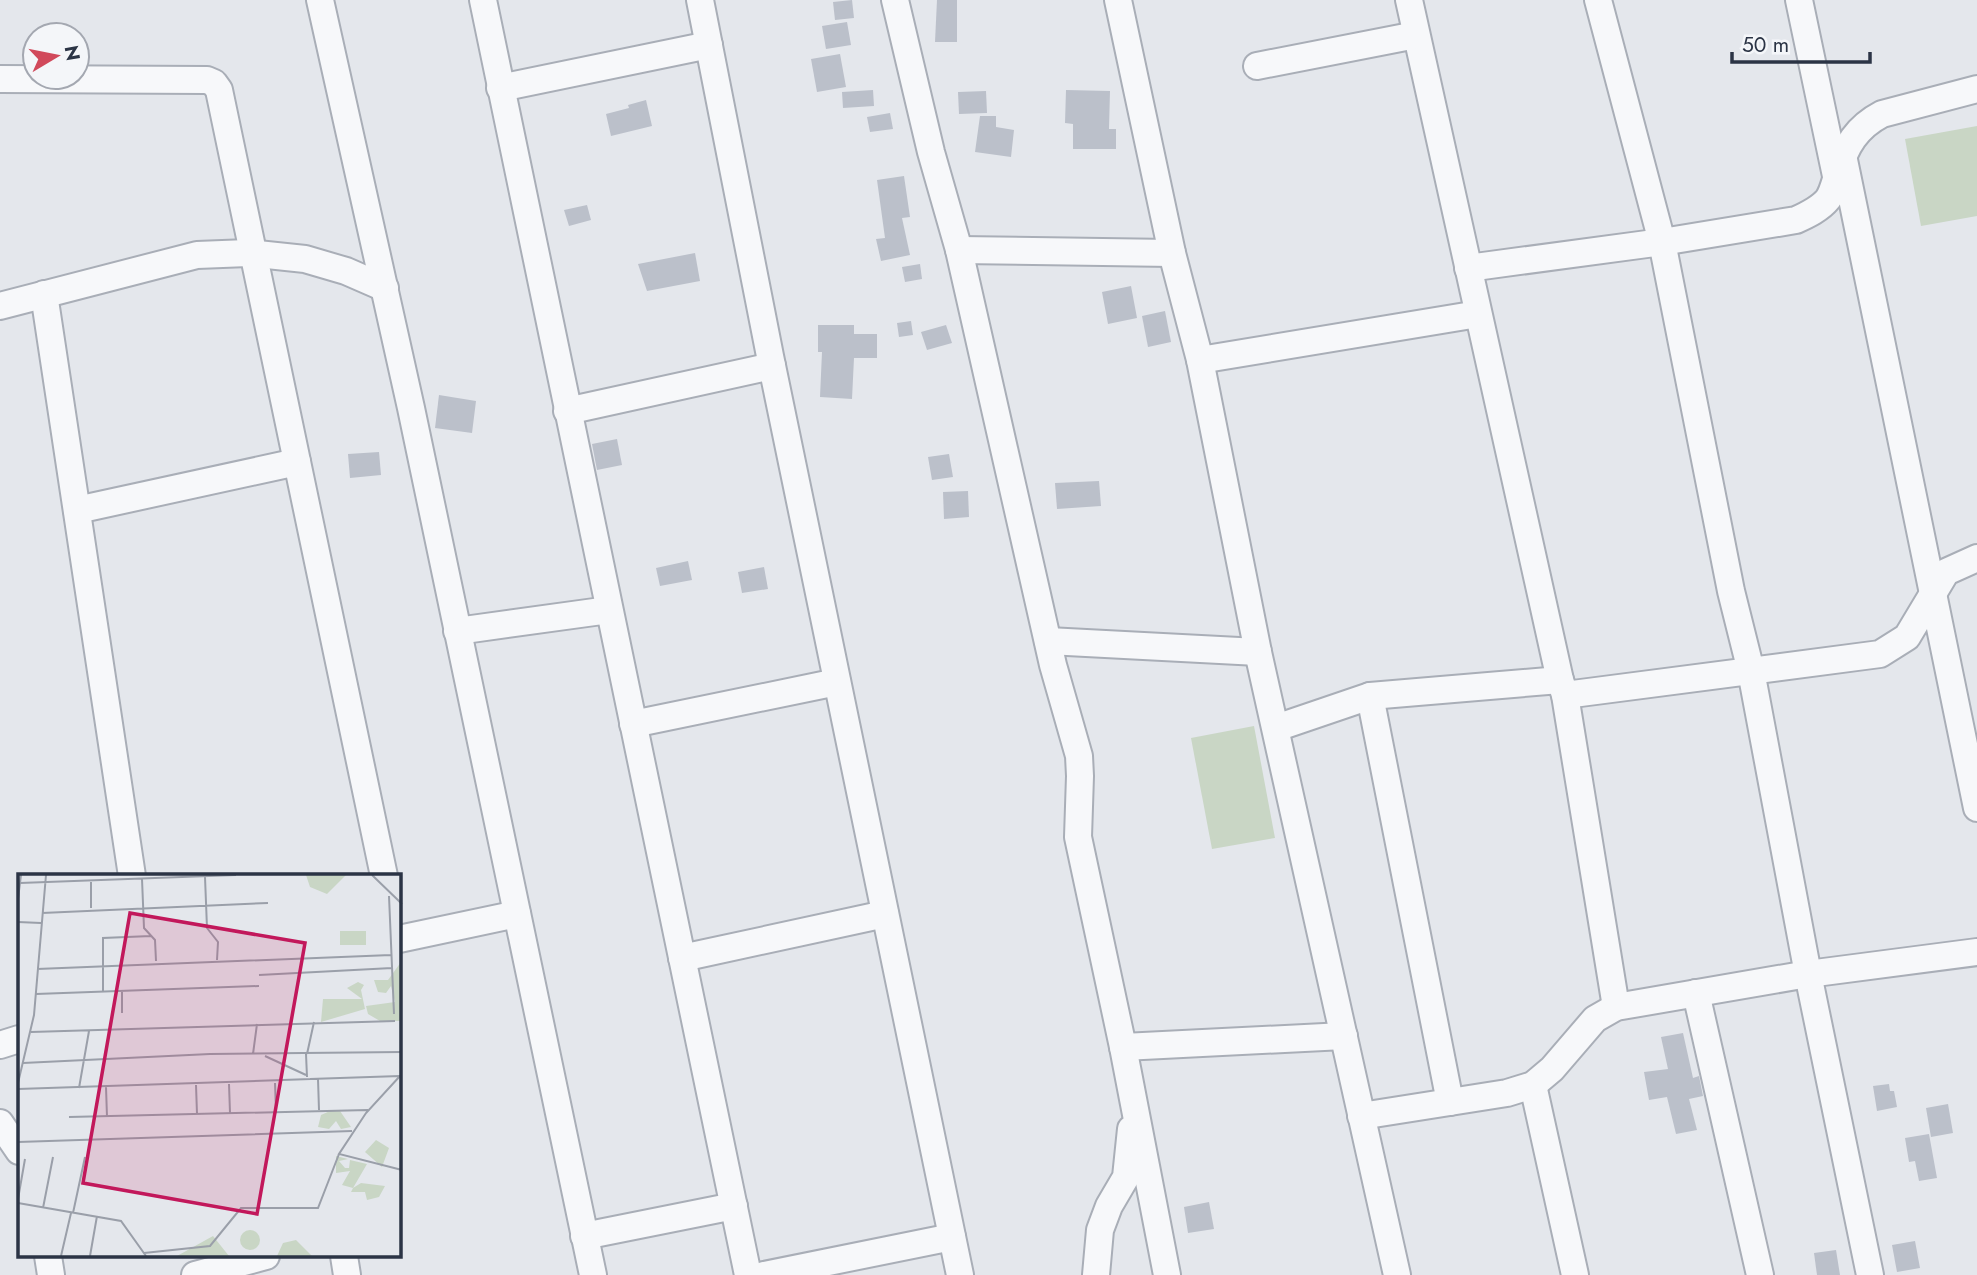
<svg xmlns="http://www.w3.org/2000/svg" width="1977" height="1275" viewBox="0 0 1977 1275" font-family="Jost,sans-serif">
  <style>
    .green { fill: #c9d6c5 }
    .building { fill: #bbc0ca }
    .lines { fill: none; stroke-linecap: round; stroke-linejoin: round }
    .minor-casing { stroke: #a9aeb7; stroke-width: 30 }
    .minor { stroke: #f7f8fa; stroke-width: 26 }
    .inset-road { fill: none; stroke: #9a9fa9; stroke-width: 2 }
    .view { fill: #c2185b; fill-opacity: 0.15; stroke: #c2185b; stroke-width: 3.5 }
    .inset-edge { fill: none; stroke: #2b3445; stroke-width: 3.5 }
  </style>
  <rect width="100%" height="100%" fill="#e4e7ec"/>
  <g class="green">
    <polygon points="1977,126 1977,216 1921,226 1905,139"/>
    <polygon points="1254,726 1275,838 1212,849 1191,738"/>
  </g>
  <g class="building">
    <polygon points="852,0 854,18 835,20 833,2"/>
    <polygon points="937,0 957,0 957,42 935,42"/>
    <polygon points="847,22 851,45 826,49 822,26"/>
    <polygon points="840,54 846,87 817,92 811,59"/>
    <polygon points="873,90 874,106 843,108 842,92"/>
    <polygon points="1066,90 1110,91 1109,129 1116,129 1116,149 1073,149 1073,124 1065,123"/>
    <polygon points="986,91 987,113 959,114 958,92"/>
    <polygon points="646,100 652,126 611,136 606,114 629,108 628,105"/>
    <polygon points="890,113 893,129 870,132 867,117"/>
    <polygon points="980,116 996,116 996,127 1014,130 1011,157 975,152"/>
    <polygon points="904,176 910,217 902,218 910,255 881,261 876,239 885,238 877,180"/>
    <polygon points="587,205 591,220 569,226 564,210"/>
    <polygon points="695,253 700,281 647,291 638,264"/>
    <polygon points="920,264 922,279 905,282 902,267"/>
    <polygon points="1131,286 1137,318 1108,324 1102,292"/>
    <polygon points="1165,311 1171,342 1148,347 1142,316"/>
    <polygon points="911,321 913,335 899,337 897,323"/>
    <polygon points="818,325 854,325 854,334 877,334 877,358 854,358 852,399 820,397 822,352 818,352"/>
    <polygon points="946,325 952,343 927,350 921,332"/>
    <polygon points="439,395 476,401 472,433 435,428"/>
    <polygon points="617,439 622,465 597,470 592,444"/>
    <polygon points="379,452 381,475 350,478 348,454"/>
    <polygon points="949,454 953,477 932,480 928,457"/>
    <polygon points="1099,481 1101,506 1057,509 1055,483"/>
    <polygon points="968,491 969,517 944,519 943,492"/>
    <polygon points="688,561 692,580 660,586 656,568"/>
    <polygon points="764,567 768,589 742,593 738,572"/>
    <polygon points="1683,1033 1693,1078 1699,1076 1703,1096 1689,1099 1697,1130 1676,1134 1667,1097 1649,1100 1644,1072 1668,1069 1661,1037"/>
    <polygon points="1889,1084 1890,1091 1894,1091 1897,1107 1877,1111 1873,1086"/>
    <polygon points="1948,1104 1953,1133 1931,1137 1926,1108"/>
    <polygon points="1929,1134 1937,1178 1919,1181 1915,1161 1909,1162 1905,1138"/>
    <polygon points="1209,1202 1214,1229 1188,1233 1184,1207"/>
    <polygon points="1915,1241 1920,1268 1897,1272 1892,1245"/>
    <polygon points="1836,1250 1840,1275 1817,1275 1814,1253"/>
  </g>
  <g class="lines">
    <g class="minor-casing">
      <g id="minor">
        <polyline points="320,0 411,408 593,1275"/>
        <polyline points="483,0 748,1275"/>
        <polyline points="700,0 770,356 960,1275"/>
        <polyline points="895,0 931,152 959,250 1053,665 1079,756 1080,776 1078,837 1123,1047 1167,1275"/>
        <polyline points="1118,0 1172,253 1200,360 1258,652 1397,1275"/>
        <polyline points="1409,0 1560,680 1565,695 1616,1007"/>
        <polyline points="1598,0 1662,242 1731,591 1751,671 1808,974 1870,1275"/>
        <polyline points="1799,0 1836,176"/>
        <polyline points="1257,66 1416,35"/>
        <polyline points="0,79 207,80 214,83 219,90 384,876"/>
        <polyline points="500,88 709,45"/>
        <polyline points="1843,155 1977,808"/>
        <polyline points="959,250 1172,253"/>
        <path d="M1468,268L1662,242L1796,220C1807,215 1820,209 1828,199C1833,192 1835,181 1838,173C1845,146 1857,127 1882,114L1977,89"/>
        <polyline points="44,294 132,876"/>
        <polyline points="0,306 197,255 248,253 305,259 346,271 385,288"/>
        <polyline points="1200,360 1478,314"/>
        <polyline points="567,411 772,366"/>
        <polyline points="77,510 297,462"/>
        <polyline points="457,631 609,610"/>
        <polyline points="1048,641 1258,652"/>
        <polyline points="1565,695 1880,654 1907,637 1946,572 1977,558"/>
        <polyline points="1370,696 1450,1102"/>
        <polyline points="633,724 837,682"/>
        <polyline points="1276,728 1370,696 1560,680"/>
        <polyline points="399,939 517,914"/>
        <polyline points="682,958 885,914"/>
        <polyline points="1696,993 1760,1275"/>
        <polyline points="0,1045 19,1039"/>
        <polyline points="1123,1047 1344,1036"/>
        <polyline points="1533,1085 1575,1275"/>
        <polyline points="1361,1116 1507,1093 1533,1085 1552,1069 1595,1019 1616,1007 1808,974 1977,952"/>
        <polyline points="0,1123 19,1151"/>
        <polyline points="584,1236 734,1206"/>
        <polyline points="48,1256 51,1275"/>
        <polyline points="344,1256 347,1275"/>
        <polyline points="195,1275 266,1256"/>
        <polyline points="764,1275 952,1237"/>
        <polyline points="1096,1275 1100,1230 1109,1206 1126,1177 1131,1129"/>
      </g>
    </g>
    <use href="#minor" class="minor"/>
  </g>
  <g transform="translate(18 874)">
    <rect width="383" height="383" fill="#e4e7ec"/>
    <path d="M288,1H328L309,20L292,13ZM322,57H348V71H322ZM383,88V147H362L350,140L348,132L377,128L373,112L368,119L360,118L356,106H370ZM340,108L346,111L343,116L347,135L303,148L305,125H344L329,114ZM312,237H322L333,253L323,255L318,247L311,255L300,253L303,241ZM358,266L371,274L364,293L347,278ZM318,282L330,285L321,287L327,294H331L332,286L349,290L335,314L343,309L367,312L361,323L349,326L347,318H333L335,314L324,311L332,297L318,299ZM222 366a10 10 0 1 1 20 0a10 10 0 1 1-20 0ZM195,362L211,382H159ZM278,366L294,382H259L265,369Z" fill="#c9d6c5"/>
    <path class="inset-road" d="M354,1L384,30M187,3L189,54L200,68L199,86M124,5L126,54L137,66L138,87M2,9L218,1M371,22L376,140M0,25L3,1M73,34V8M24,39L250,29M0,48L23,49M19,95L373,81M241,101L374,94M104,116V139M85,117V64L133,62M18,120L241,112M13,158L377,147M235,180L239,150M288,180L289,203M289,180L296,148M247,182L288,201M5,189L192,180L384,178M382,202L348,239L321,280L384,296M292,205L382,202M300,205L301,236M0,209L16,141L28,1M257,209L258,237M211,210L212,239M178,211L179,240M88,213L89,243M61,214L71,157M0,215L293,205M51,243L350,236M0,268L334,257M0,325L7,285M0,329L103,347L128,382M25,334L35,283M55,339L67,283M126,379L192,372L223,334H300L321,280M43,382L53,339M72,382L79,342"/>
    <path class="view" d="M112,39L287,69L239,340L65,309Z"/>
    <rect width="383" height="383" class="inset-edge"/>
  </g>
  <g transform="translate(56 56) rotate(80)"><circle r="33" fill="#f4f6f9" stroke="#a4a8b1" stroke-width="2"/>
  <path d="M0-5L12 26L0 18L-12 26Z" fill="#d1495b"/>
  <text y="-10" font-size="19" font-weight="bold" text-anchor="middle" fill="#2b3445">N</text>
  </g>
  <path d="M1732 52v10h138v-10" fill="none" stroke="#2b3445" stroke-width="3.5"/>
  <text x="1742" y="52" font-size="21" fill="#2b3445" stroke="#f4f6f9" stroke-width="5" paint-order="stroke">50 m</text>
</svg>
